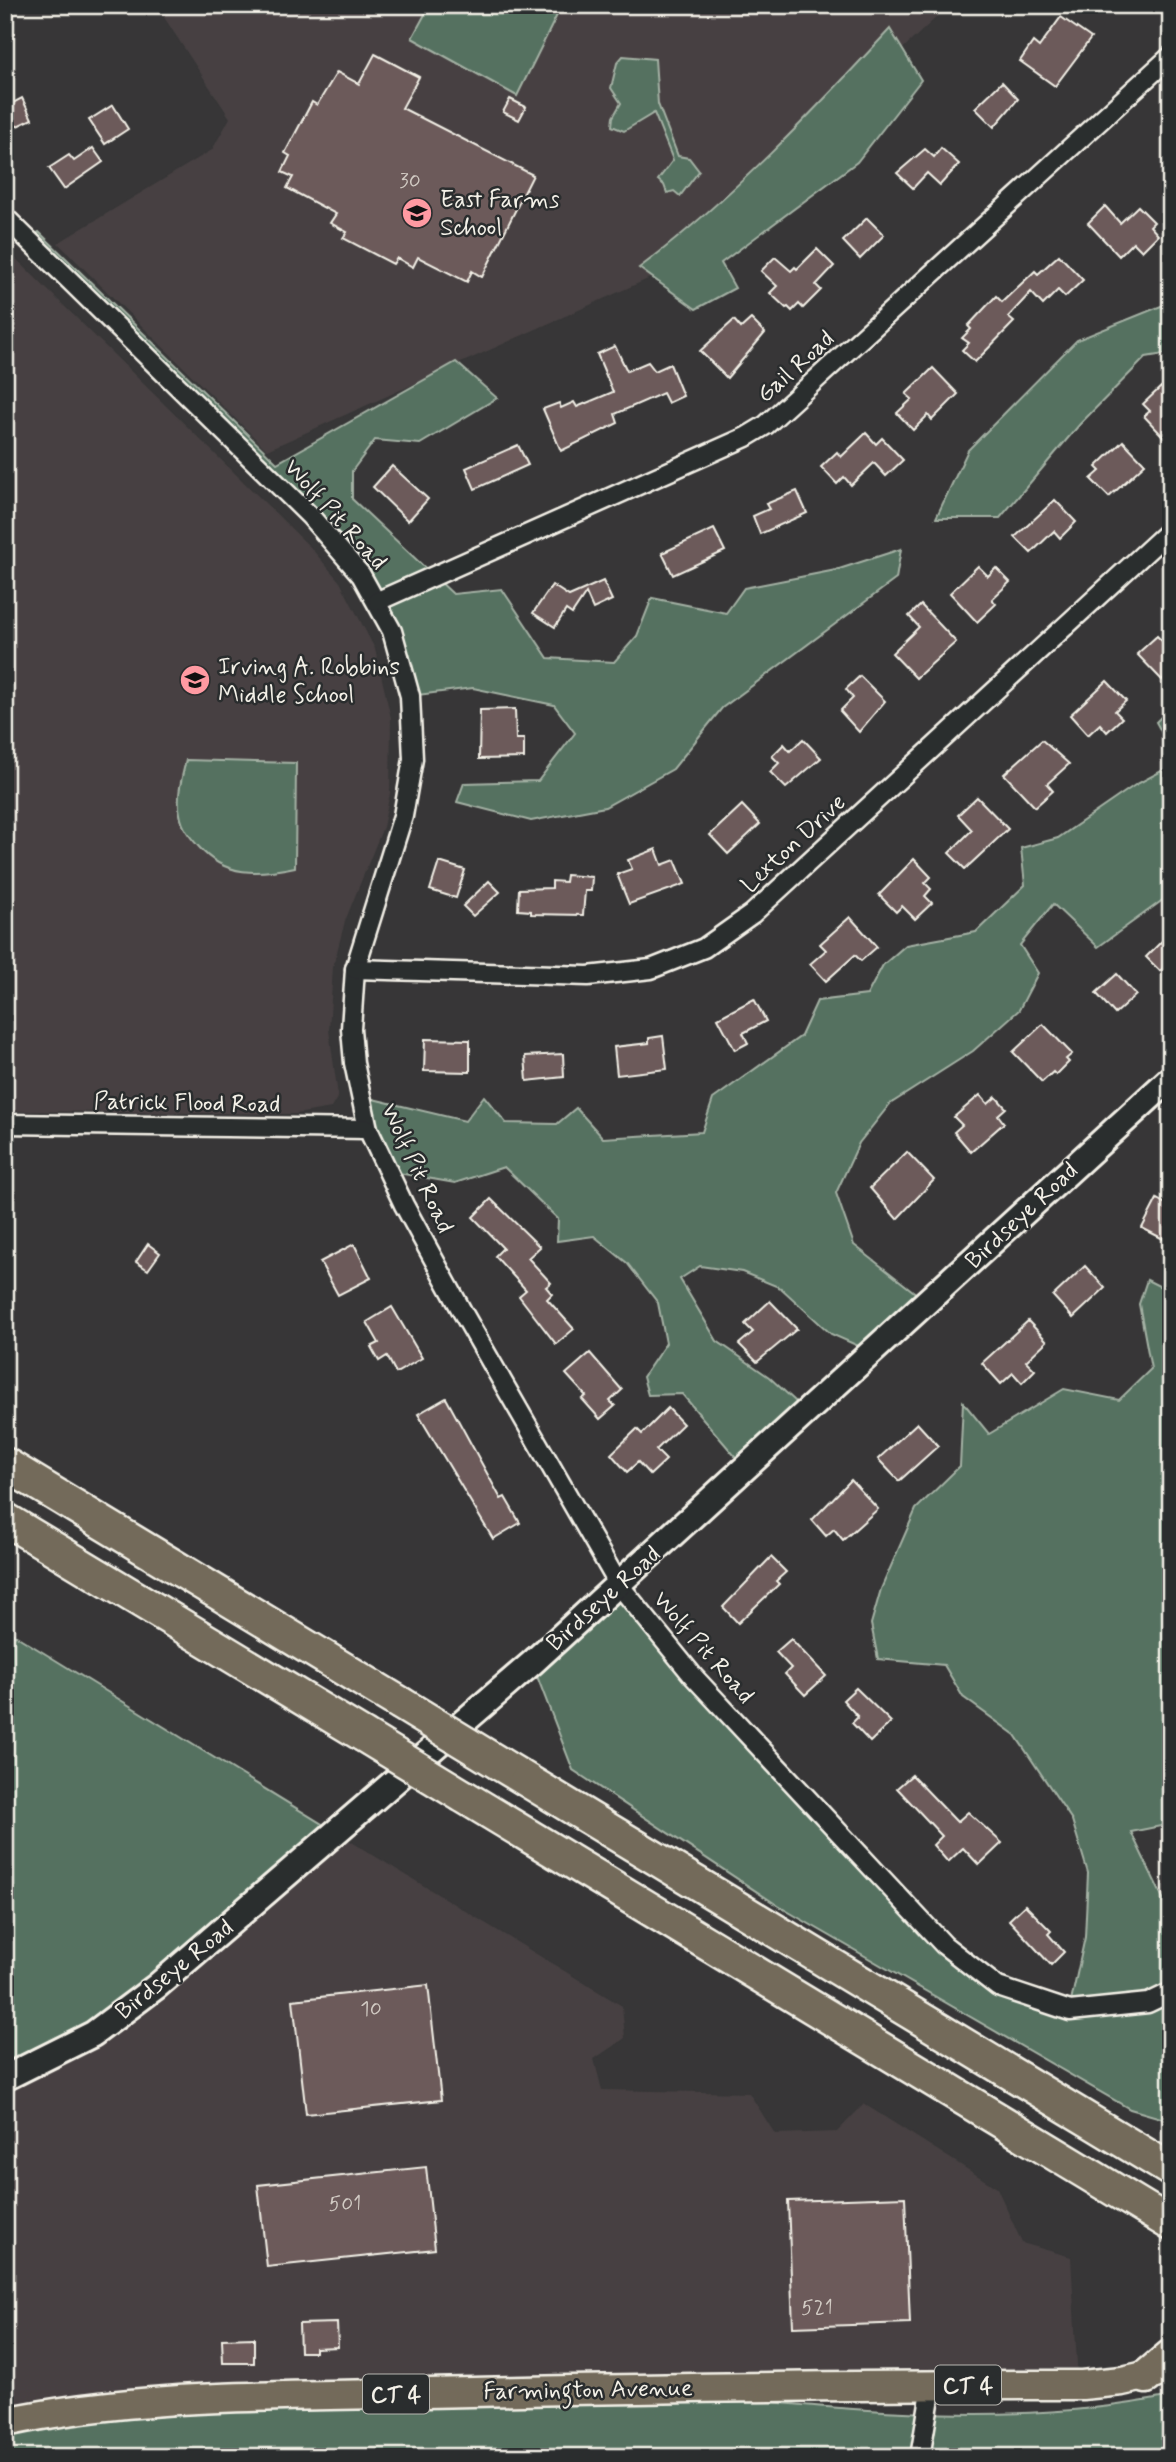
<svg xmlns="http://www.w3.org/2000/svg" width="1176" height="2462" viewBox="0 0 1176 2462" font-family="Mynerve,sans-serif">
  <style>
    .built { fill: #474142 }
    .green { fill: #557161; stroke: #a4b1a4; stroke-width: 2 }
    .building { fill: #6c5a5a; stroke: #f4f1e8; stroke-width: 2 }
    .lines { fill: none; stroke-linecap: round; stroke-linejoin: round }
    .minor-casing { stroke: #f4f1e8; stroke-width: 23 }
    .secondary-casing { stroke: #f4f1e8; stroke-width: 30 }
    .primary-casing { stroke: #f4f1e8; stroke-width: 33 }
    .motorway-casing { stroke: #f4f1e8; stroke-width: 37 }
    .minor { stroke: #2a2d2e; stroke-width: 18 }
    .secondary { stroke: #2a2d2e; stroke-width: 24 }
    .primary { stroke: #736b5a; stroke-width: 28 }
    .motorway { stroke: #736b5a; stroke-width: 32 }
    .motorway-bridge-casing { stroke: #f4f1e8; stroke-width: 37; stroke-linecap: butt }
    .motorway-bridge { stroke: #736b5a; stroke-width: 32 }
    .labels { text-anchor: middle; stroke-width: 5; stroke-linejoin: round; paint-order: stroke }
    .number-label { font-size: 21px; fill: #d2cbc4 }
    .shield { fill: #2a2d2e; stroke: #b7b6b0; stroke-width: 2 }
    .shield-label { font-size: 23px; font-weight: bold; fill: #f4f1e8 }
    .poi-label { font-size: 24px; fill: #f4f1e8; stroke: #2a2d2e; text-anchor: start }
    .street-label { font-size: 24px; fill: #f4f1e8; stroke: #2a2d2e }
  </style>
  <rect width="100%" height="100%" fill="#373637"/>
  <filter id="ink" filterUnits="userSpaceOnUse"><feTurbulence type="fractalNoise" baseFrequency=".0143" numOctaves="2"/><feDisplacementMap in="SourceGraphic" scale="14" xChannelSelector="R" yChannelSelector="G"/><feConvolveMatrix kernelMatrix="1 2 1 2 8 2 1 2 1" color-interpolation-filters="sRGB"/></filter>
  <g filter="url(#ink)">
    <g class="built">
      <polygon points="156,5 944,5 942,12 758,184 650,278 267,450 58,243 212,150 230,118"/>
      <polygon points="5,248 310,547 340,582 375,649 391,718 390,793 383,827 345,921 333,967 329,1030 338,1096 331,1108 296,1114 5,1111"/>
      <polygon points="335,1832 622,2006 625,2038 594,2059 602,2090 749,2093 775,2134 837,2132 864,2104 997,2188 1022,2243 1071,2257 1078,2383 5,2422 5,2078"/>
    </g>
    <g class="green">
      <polygon points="430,5 559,5 561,7 517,96 412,38"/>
      <path d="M890,29L921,80L857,162L721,263L735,288L696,309L639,268C731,199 812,113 890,29Z"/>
      <polygon points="623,56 655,59 658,104 678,156 689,158 699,171 680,196 674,191 667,193 664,185 658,180 673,160 654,113 624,131 612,126 613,117 621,103 611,88 617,63"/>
      <polygon points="39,232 277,463 456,362 497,398 420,444 375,440 352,471 352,499 453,594 502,589 548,658 614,662 637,636 652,598 726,613 744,588 836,570 901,549 896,579 722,708 673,769 605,807 531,821 457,802 464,783 538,781 575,733 554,705 473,688 410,696 361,575 28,239"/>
      <polygon points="1171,302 1171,353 1146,357 1080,424 1000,518 936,518 968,450 1077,340"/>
      <polygon points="1171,707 1171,750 1156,722"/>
      <path d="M186,760L296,763L295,867C258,875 225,877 199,847C190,837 182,828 180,814C176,797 182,777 186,760Z"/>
      <polygon points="1171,766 1171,894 1098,947 1053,904 1020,945 1038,973 1019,1010 973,1051 890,1104 859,1143 836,1193 854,1245 927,1302 872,1352 831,1334 781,1288 742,1272 700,1266 680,1279 717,1341 769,1377 807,1412 746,1469 682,1394 648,1395 643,1377 666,1343 658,1303 627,1263 594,1236 557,1241 558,1219 504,1167 455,1183 387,1171 360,1096 465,1121 484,1096 506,1123 557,1124 576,1108 603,1138 702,1132 713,1099 801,1036 817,1001 867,995 883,965 906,945 976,932 1025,885 1021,848 1058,838 1135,785"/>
      <polygon points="1147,1280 1171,1292 1171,1824 1131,1832 1171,1915 1171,2121 1130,2109 780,1907 573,1770 532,1663 619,1585 694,1677 998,1987 1069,2011 1085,1937 1088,1873 1072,1820 1015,1735 963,1697 944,1665 878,1659 871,1624 881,1589 916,1509 960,1466 963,1402 989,1434 1064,1389 1119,1400 1151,1369 1139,1304"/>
      <polygon points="5,1629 335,1832 157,1986 5,2078"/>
      <path d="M624,2388C805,2404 991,2433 1171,2396V2457H5V2422Z"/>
    </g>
    <g class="building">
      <polygon points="1061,17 1091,38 1055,86 1020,61 1033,42 1039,47"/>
      <polygon points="375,54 419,77 402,108 533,175 482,277 472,271 467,282 418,257 413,267 397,258 393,264 343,238 347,232 330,223 336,214 287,188 293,177 282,172 290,156 285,153 312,102 317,105 337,72 359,84"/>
      <polygon points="1002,82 1018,99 994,127 975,108"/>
      <polygon points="22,98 32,119 11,129 5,119 5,107"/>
      <polygon points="510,99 526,107 519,120 503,112"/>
      <polygon points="113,105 128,129 105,144 89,120"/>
      <polygon points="93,148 103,162 64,189 49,168 69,155 74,161"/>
      <polygon points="941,148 959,164 940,185 927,173 913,188 897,173 925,149 934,157"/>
      <polygon points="1105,206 1120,223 1138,206 1154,222 1150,226 1158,235 1142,251 1133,242 1119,256 1088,223"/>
      <polygon points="867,218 884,235 860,259 843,241"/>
      <polygon points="817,249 834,266 816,285 821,290 803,308 799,304 792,311 788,307 786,308 770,293 777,286 761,271 775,257 791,271 795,267 797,269"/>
      <polygon points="1059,255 1083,280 1065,297 1058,290 1043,305 1031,292 1008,317 1014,322 975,362 962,350 969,343 962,338 971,329 968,326 996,296 1002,302 1035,271 1038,274"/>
      <polygon points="751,319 765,333 727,378 700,351 734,320 741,328"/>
      <polygon points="615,346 627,371 648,362 655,371 670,364 683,396 668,403 663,393 615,414 618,423 561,451 543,409 559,403 561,408 574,402 577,407 613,392 597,354"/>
      <polygon points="933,368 958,394 932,420 928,415 913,430 897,413 912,399 906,394"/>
      <polygon points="1161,387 1171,398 1171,445 1144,416 1150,411 1143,404"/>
      <polygon points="866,433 876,444 882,438 903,460 886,476 874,463 851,485 844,477 837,484 821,467 837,452 841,457"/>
      <polygon points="1123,441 1145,464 1109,497 1091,479 1100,471 1096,467"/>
      <polygon points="518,445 528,465 475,489 466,468"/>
      <polygon points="392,466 428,499 408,521 373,487"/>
      <polygon points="797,491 807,513 760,534 753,516 769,509 766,504"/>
      <polygon points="1055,500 1076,522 1060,538 1054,531 1031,553 1015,537"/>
      <polygon points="714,529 725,551 673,575 662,553"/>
      <polygon points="978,566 988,576 996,568 1010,582 992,599 996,604 977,622 950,593"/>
      <polygon points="603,581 612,600 593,609 586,593 572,614 566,610 555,627 533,613 552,585 569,596"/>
      <polygon points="921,605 956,642 916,678 892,653 919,627 909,616"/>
      <polygon points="1157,636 1171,650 1171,671 1162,680 1137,654"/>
      <polygon points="860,676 885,701 859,732 840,711 853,698 846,689"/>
      <polygon points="1107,681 1126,701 1115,711 1122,718 1107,732 1100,724 1088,735 1070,715"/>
      <polygon points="515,709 516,739 524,739 524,758 479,759 480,710"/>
      <polygon points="803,739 821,758 786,788 770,772 779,763 772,756 784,744 790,751"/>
      <polygon points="1042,740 1069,764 1047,784 1053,791 1035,807 1004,774"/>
      <polygon points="977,797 1008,829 965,869 949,853 972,830 958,815"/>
      <polygon points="742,805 760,824 728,854 710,835"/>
      <polygon points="656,849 662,865 675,860 685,884 629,904 617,874 632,869 628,860"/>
      <polygon points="914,859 931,877 925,883 931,889 925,896 932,903 915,919 902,906 896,912 879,895"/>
      <polygon points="439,862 465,870 456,898 430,890"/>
      <polygon points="566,875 592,877 591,891 585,891 583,915 531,914 531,911 518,910 519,889 552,888 552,881 565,882"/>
      <polygon points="489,881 500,892 473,916 463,906"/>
      <polygon points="850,917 877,947 861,961 855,955 826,981 810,964 826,950 820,944"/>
      <polygon points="1171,932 1171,961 1160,971 1146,957"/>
      <polygon points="1117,974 1136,995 1115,1014 1096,993"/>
      <polygon points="754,999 766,1021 743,1033 748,1043 735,1050 718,1018"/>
      <polygon points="1043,1024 1072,1054 1066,1059 1069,1062 1056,1075 1053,1072 1042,1082 1013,1052"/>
      <polygon points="663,1036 667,1069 617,1075 614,1047 649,1043 649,1038"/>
      <polygon points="425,1039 470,1040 470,1072 424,1071"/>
      <polygon points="563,1054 564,1077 527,1081 525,1056"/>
      <polygon points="980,1095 988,1104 996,1097 1006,1108 998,1115 1004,1123 971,1152 954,1132 962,1125 954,1117"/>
      <polygon points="907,1152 934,1180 897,1219 870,1188"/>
      <polygon points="491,1199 540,1247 528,1258 551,1283 546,1287 552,1294 547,1299 574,1329 556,1344 519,1296 526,1290 495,1256 503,1248 473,1217"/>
      <polygon points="1157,1199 1171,1207 1171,1243 1142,1228"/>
      <polygon points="148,1244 160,1253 148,1270 136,1262"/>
      <polygon points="354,1244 371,1278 338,1295 320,1262"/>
      <polygon points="1085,1266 1105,1288 1073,1318 1053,1296"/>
      <polygon points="770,1301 797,1329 757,1362 739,1344 753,1332 745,1324"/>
      <polygon points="392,1307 422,1358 396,1373 387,1356 379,1361 371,1347 379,1343 367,1322"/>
      <polygon points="1028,1321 1047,1341 1026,1361 1035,1370 1022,1383 1013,1373 1001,1384 982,1363"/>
      <polygon points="590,1353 622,1390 610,1401 615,1406 600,1419 582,1399 586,1396 566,1374"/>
      <polygon points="446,1398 501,1499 505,1497 520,1523 493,1539 418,1414"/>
      <polygon points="668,1408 683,1424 656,1450 666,1460 650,1475 638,1462 627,1472 611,1454 637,1429 642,1434"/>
      <polygon points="917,1423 938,1446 899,1481 878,1459"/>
      <polygon points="851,1480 878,1509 843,1540 834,1529 826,1536 812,1520"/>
      <polygon points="771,1557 786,1572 776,1581 779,1584 738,1623 723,1607"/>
      <polygon points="791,1639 826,1676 805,1695 785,1674 791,1668 776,1652"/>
      <polygon points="856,1688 891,1722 870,1742 852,1723 858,1717 843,1700"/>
      <polygon points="912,1775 957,1822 968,1812 1002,1843 979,1865 963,1848 948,1862 933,1845 942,1836 897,1788"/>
      <polygon points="1025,1905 1051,1931 1048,1934 1064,1952 1051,1965 1009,1920"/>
      <polygon points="428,1985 441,2100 306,2114 293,2000"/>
      <polygon points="426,2167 435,2249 267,2267 258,2185"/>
      <polygon points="905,2197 910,2323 793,2327 788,2201"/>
      <polygon points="337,2323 338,2347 315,2348 315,2352 300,2352 299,2324"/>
      <polygon points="254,2338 254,2363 223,2363 222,2339"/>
    </g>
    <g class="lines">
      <g class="minor-casing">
        <g id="minor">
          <polyline points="5,217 310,516 361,575 392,631 410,696 413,759 403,816 355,969 351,1029 354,1063 368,1129 404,1205 463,1313 619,1585 694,1677 944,1945 998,1987 1070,2011 1148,2003 1171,1992"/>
          <polyline points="378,601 746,437 766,425 1171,56"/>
          <polyline points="355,969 588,976 651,969 704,948 752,914 1171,529"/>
          <polyline points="5,1124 368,1129"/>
          <polyline points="920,2457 932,2385"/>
        </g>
      </g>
      <g class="secondary-casing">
        <polyline id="secondary" points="5,2078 93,2034 157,1986 532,1663 1171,1078"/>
      </g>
      <g class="primary-casing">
        <path id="primary" d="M5,2422C143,2393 286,2397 426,2393C645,2388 863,2385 1082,2385L1122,2381L1168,2371"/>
      </g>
      <g class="motorway-casing">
        <g id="motorway">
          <polyline points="5,1464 400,1703"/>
          <polyline points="5,1519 363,1735"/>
          <polyline points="500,1764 1171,2170"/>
          <polyline points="463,1796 1171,2224"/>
          <polyline points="1146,2377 1171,2356"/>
        </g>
      </g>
      <use href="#minor" class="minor"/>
      <use href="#secondary" class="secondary"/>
      <use href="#primary" class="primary"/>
      <use href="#motorway" class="motorway"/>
      <g class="motorway-bridge-casing">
        <g id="motorway-bridge">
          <polyline points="400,1703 500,1764"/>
          <polyline points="363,1735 463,1796"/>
        </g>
      </g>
      <use href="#motorway-bridge" class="motorway-bridge"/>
    </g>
  </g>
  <defs>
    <g id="school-disc" transform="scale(1.575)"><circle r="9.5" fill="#ff9aa2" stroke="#2a2d2e"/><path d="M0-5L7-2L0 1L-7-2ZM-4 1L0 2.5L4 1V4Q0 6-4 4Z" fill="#111"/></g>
  </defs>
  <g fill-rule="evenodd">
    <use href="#school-disc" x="417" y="213"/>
    <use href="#school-disc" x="195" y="680"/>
  </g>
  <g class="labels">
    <g class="number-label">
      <text x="410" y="187">30</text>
      <text x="371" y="2015">10</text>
      <text x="345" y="2210">501</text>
      <text x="817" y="2314">521</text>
    </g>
    <g class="shield">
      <rect x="935" y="2365.5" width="66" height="39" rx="5"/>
      <rect x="363" y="2374.5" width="66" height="39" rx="5"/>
    </g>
    <g class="shield-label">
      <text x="968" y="2393">CT 4</text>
      <text x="396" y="2402">CT 4</text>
    </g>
    <g class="poi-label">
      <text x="440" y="207">East Farms<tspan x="440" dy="28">School</tspan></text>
      <text x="218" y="674">Irving A. Robbins<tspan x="218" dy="28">Middle School</tspan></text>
    </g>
    <g class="street-label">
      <text transform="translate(795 366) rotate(-42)" y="8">Gail Road</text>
      <text transform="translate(336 514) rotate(48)" y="8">Wolf Pit Road</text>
      <text transform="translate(793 843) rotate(-43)" y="8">Lexton Drive</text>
      <text transform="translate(187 1102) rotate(1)" y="8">Patrick Flood Road</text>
      <text transform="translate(418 1168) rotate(65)" y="8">Wolf Pit Road</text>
      <text transform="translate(1021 1215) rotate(-43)" y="8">Birdseye Road</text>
      <text transform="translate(603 1598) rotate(-42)" y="8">Birdseye Road</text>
      <text transform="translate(704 1647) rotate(49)" y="8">Wolf Pit Road</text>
      <text transform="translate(174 1969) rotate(-39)" y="8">Birdseye Road</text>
      <text transform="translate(588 2389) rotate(-1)" y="8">Farmington Avenue</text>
    </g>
  </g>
  <rect width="1176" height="2462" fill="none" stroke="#2a2d2e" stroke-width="28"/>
  <rect x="14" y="14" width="1148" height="2434" fill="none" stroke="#f4f1e8" stroke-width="2.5" filter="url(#ink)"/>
</svg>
